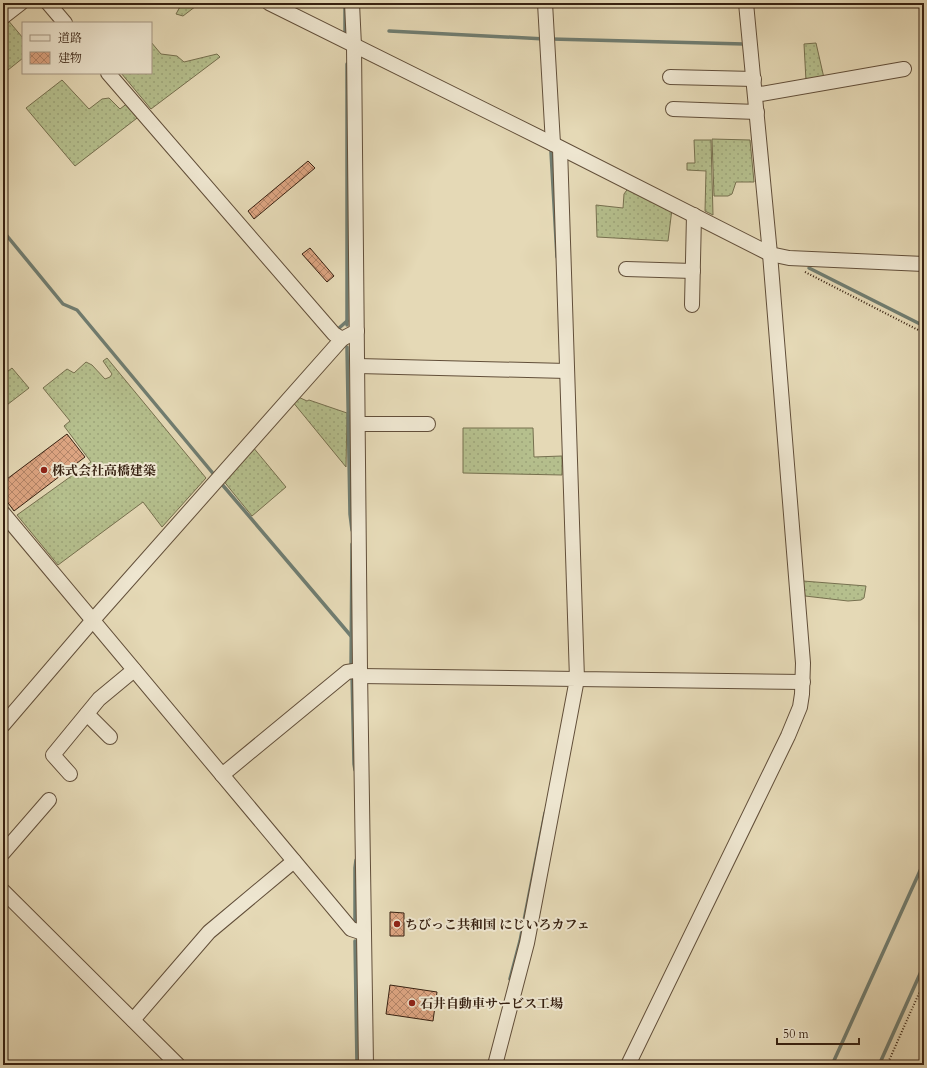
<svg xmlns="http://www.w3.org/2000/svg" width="927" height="1068" viewBox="0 0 927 1068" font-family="Cardo,'Noto Serif JP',serif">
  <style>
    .grass { fill: url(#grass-dots); stroke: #76704f }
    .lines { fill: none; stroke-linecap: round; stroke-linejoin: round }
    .stream { stroke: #707d71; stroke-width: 3.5 }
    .building { fill: url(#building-cross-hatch); stroke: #372111 }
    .minor-casing { stroke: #624f3a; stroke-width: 16 }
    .path { stroke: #372111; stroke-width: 2; stroke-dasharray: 1 2; stroke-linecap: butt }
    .minor { stroke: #eee6d0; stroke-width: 14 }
    .poi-dot { fill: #8f2418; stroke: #eee6d0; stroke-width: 1.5 }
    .labels { text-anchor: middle; stroke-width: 4; stroke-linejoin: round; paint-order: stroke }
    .poi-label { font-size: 13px; font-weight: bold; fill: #372111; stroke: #eee6d0; text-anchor: start }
  </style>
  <defs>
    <pattern id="grass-dots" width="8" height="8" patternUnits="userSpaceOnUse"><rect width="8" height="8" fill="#b5bf8d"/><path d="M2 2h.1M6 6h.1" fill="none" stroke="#9ca479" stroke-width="1.8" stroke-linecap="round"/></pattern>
    <pattern id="building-cross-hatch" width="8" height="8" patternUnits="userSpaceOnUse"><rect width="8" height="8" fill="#dca481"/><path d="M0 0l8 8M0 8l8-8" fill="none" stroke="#b38568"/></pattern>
  </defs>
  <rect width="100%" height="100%" fill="#e5d9b6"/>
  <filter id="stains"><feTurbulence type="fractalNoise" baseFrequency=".005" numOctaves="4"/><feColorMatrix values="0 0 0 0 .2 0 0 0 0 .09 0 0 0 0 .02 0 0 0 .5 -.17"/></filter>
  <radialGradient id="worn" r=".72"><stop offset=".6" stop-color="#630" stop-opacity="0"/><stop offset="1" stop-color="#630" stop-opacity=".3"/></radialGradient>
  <g class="grass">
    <polygon points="182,3 200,3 183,16 176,14"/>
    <polygon points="7,19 23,38 23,58 3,74 3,23"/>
    <polygon points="151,42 161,54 177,56 184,62 217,54 220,57 151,109 121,73 151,73"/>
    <polygon points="816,43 824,78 806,81 804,44"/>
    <polygon points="62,80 89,109 102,99 109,98 120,109 129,102 141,115 75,166 26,108"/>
    <polygon points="712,139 750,140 754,182 736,182 732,194 728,196 714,196"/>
    <polygon points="694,140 711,140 713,215 705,211 706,171 687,170 687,163 695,163"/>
    <polygon points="629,187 672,209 668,241 597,237 596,205 623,208 624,194"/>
    <polygon points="107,358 206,478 162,527 143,502 58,565 17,515 91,462 64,426 70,421 43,388 67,369 74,373 86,362 92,365 105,379 110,377 112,374 103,361"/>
    <polygon points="12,368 29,388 3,408 3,375"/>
    <polygon points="296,396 307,401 309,400 347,413 346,467 292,401"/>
    <polygon points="463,428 533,428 534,457 562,456 562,475 463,473"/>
    <polygon points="252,446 286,487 252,516 222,479"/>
    <polygon points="803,581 866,586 864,598 861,600 848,601 805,596"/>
  </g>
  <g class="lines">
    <g class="stream">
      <polyline points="345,3 345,33"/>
      <polyline points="389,31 545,39"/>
      <polyline points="551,39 744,44"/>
      <polyline points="347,64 347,325"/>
      <polyline points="551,152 557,257"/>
      <polyline points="3,231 63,304 77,310 216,477"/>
      <polyline points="809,268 924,326"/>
      <polyline points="335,327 338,329 347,321"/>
      <polyline points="347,347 350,514 352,530"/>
      <polyline points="220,482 351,636"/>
      <polyline points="351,668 352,544"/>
      <polyline points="352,674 354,764 355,770"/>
      <polyline points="355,922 355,868 356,860"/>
      <polyline points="355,941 357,1065"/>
      <polyline points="510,979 520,941 545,813"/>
      <polyline points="923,994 924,994"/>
      <polyline points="832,1065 924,862"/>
      <polyline points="879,1065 924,965"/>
    </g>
  </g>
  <g class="building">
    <polygon points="308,161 315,168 254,219 248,211"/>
    <polygon points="310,248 334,276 327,282 302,254"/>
    <polygon points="67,434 85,457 14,511 3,496 3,482"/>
    <polygon points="390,912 404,913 404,936 390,936"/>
    <polygon points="390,985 437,992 433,1021 386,1014"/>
  </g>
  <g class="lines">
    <g class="minor-casing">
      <g id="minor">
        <polyline points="48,3 65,23"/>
        <polyline points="269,3 553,144 770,254 789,258 924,264"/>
        <polyline points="352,3 354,46 360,670 366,1065"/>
        <polyline points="545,3 553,144"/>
        <polyline points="3,17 21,3"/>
        <polyline points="108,73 334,334 342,339"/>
        <polyline points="670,77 754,79"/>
        <polyline points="755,95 904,69"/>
        <polyline points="673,109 757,112"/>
        <polyline points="560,148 577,679 803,682"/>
        <polyline points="626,269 693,271"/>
        <polyline points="692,305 694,215"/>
        <polyline points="358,366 567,371"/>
        <polyline points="358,424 428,424"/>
        <polyline points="3,513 351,929 363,933"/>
        <polyline points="360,676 577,679 527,943 495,1065"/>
        <polyline points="87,714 110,737"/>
        <polyline points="3,725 93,620 342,339 357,331"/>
        <polyline points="70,774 53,755 99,699 134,670"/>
        <polyline points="222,775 347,672 360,670"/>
        <polyline points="3,853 49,800"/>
        <polyline points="3,891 178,1065"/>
        <polyline points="133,1020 209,932 294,861"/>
        <polyline points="628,1065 788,736 800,707 802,694 803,663 770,254 746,3"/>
      </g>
    </g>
    <g class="path">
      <polyline points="805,272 924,333"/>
      <polyline points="887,1065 924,982"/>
    </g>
    <use href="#minor" class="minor"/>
  </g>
  <g class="poi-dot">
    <circle cx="44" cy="470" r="4"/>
    <circle cx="397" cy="924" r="4"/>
    <circle cx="412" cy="1003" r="4"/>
  </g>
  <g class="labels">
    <g class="poi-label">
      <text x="52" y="475">株式会社高橋建築</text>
      <text x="405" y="929">ちびっこ共和国 にじいろカフェ</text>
      <text x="420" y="1008">石井自動車サービス工場</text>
    </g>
  </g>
  <rect width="927" height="1068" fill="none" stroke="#e5d9b6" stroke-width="16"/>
  <rect x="4" y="4" width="919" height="1060" fill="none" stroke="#372111" stroke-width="2"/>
  <rect x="8" y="8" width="911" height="1052" fill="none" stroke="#372111"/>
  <rect x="22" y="22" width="130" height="52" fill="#eee6d0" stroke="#a59784"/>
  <rect x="30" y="35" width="20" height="6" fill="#eee6d0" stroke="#a59784"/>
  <text x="58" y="42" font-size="12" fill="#372111">道路</text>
  <rect x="30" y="52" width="20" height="12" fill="url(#building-cross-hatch)" stroke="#a59784"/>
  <text x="58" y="62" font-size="12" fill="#372111">建物</text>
  <path d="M777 1038v6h82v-6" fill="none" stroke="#372111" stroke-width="2"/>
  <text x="783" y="1038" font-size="12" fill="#372111" stroke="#eee6d0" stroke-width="3" paint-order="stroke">50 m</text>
  <rect width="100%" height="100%" filter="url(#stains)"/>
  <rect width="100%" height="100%" fill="url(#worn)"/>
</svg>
